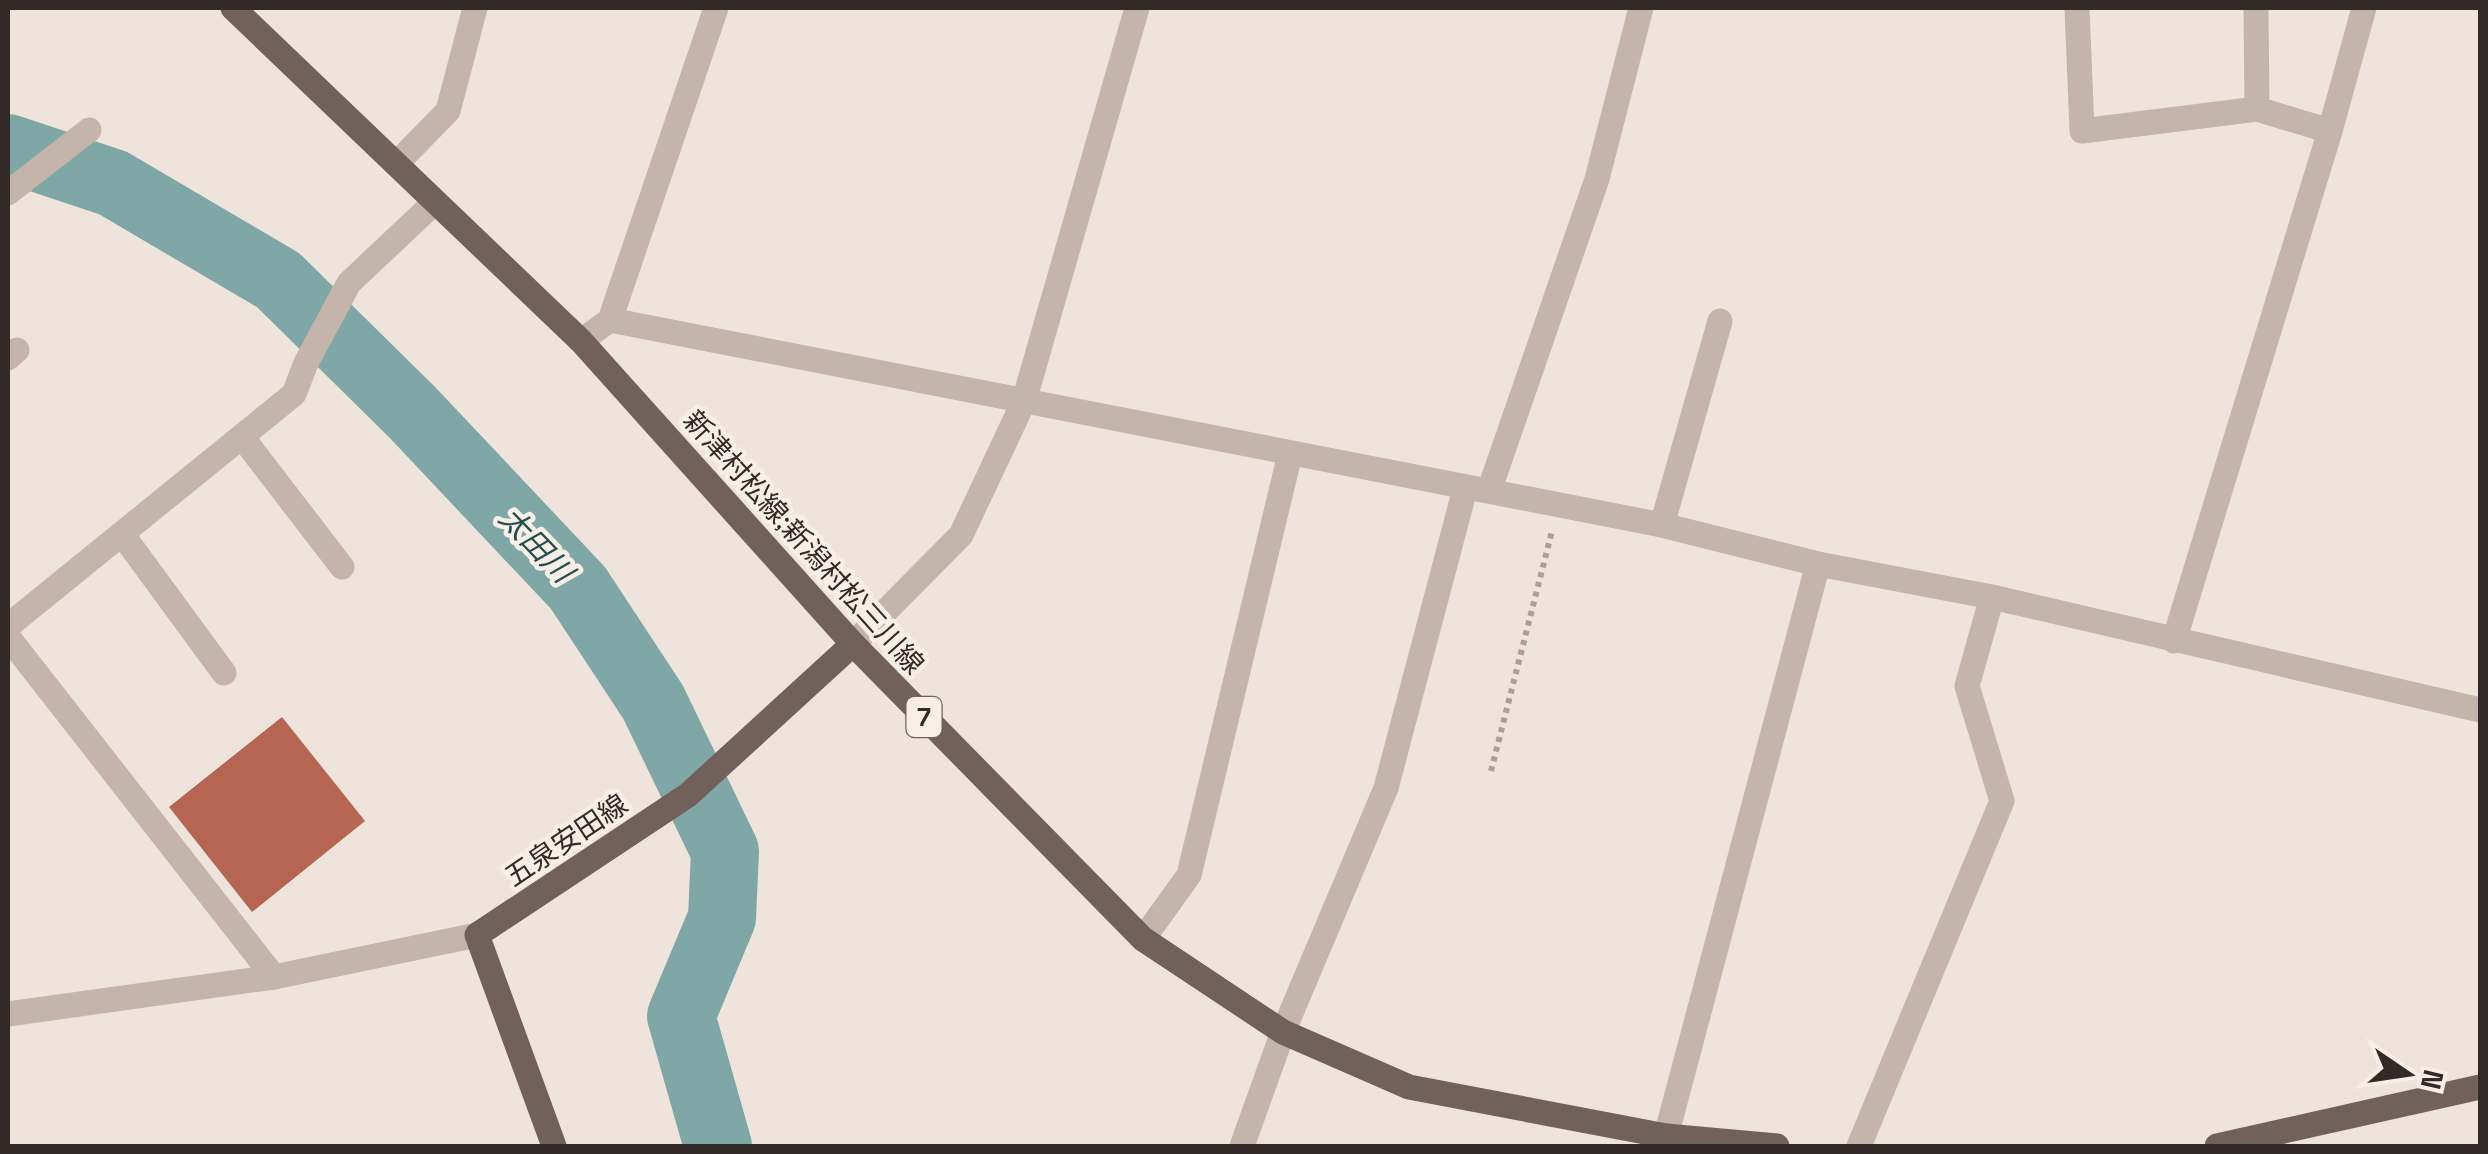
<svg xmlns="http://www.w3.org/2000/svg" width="2488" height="1154" viewBox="0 0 2488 1154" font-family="'Space Grotesk','Noto Sans JP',sans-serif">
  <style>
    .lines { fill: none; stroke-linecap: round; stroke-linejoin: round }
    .river { stroke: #7ea7a6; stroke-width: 68 }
    .building { fill: #b56552 }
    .path { stroke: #b09e93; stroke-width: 6; stroke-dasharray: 5 5; stroke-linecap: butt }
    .minor { stroke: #c4b4a9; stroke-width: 25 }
    .major { stroke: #72615b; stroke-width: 25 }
    .labels { text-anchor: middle; stroke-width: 9; stroke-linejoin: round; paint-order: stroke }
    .shield { fill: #f6eee7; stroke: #6d6561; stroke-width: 2.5 }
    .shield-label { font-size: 25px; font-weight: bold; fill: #322a28 }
    .street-label { font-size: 28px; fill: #322a28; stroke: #f6eee7 }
    .water-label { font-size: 30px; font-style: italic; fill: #234d4e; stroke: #f6eee7 }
  </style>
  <rect width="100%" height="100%" fill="#eee4db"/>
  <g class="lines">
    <polyline class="river" points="8,148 113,183 278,280 412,412 578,588 653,702 725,851 722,918 681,1016 718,1146"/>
  </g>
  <polygon class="building" points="282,717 365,821 252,912 169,807"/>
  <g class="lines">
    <polyline class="path" points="1491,771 1552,531"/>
    <g class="minor">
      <polyline points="2077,8 2082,131 2257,109"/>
      <polyline points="2330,131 2364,8"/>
      <polyline points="396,164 448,111 475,8"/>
      <polyline points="8,193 89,130"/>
      <polyline points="610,320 716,8"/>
      <polyline points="581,341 610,320 1662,525 1818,564 1992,597 2480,710"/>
      <polyline points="8,358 17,350"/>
      <polyline points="242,437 342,567"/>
      <polyline points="1489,491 1597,179 1641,8"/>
      <polyline points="1662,525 1720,321"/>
      <polyline points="122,534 224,673"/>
      <polyline points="8,626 294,394 306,363 349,283 435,202"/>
      <polyline points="8,637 274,977"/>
      <polyline points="2174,641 2330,131 2257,109 2256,8"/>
      <polyline points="853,644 961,535 1024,401 1137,8"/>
      <polyline points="1143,939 1189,875 1290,454"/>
      <polyline points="8,1014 274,977 477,935"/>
      <polyline points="1666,1136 1818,564"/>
      <polyline points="1242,1146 1283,1032 1386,788 1465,489"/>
      <polyline points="1859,1146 2002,801 1967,686 1992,597"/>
    </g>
    <g class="major">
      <polyline points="233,8 581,341 853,644 1143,939 1283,1032 1409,1087 1666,1136 1777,1146"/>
      <polyline points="554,1146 477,935 688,795 853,644"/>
      <polyline points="2217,1146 2480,1087"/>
    </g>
  </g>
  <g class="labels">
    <rect class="shield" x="906.5" y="697" width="35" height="40" rx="8"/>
    <g class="shield-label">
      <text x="924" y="726">7</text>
    </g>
    <g class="street-label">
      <text transform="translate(804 542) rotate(48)" y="10">新津村松線;新潟村松三川線</text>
      <text transform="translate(566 840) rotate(-34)" y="10">五泉安田線</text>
    </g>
    <g class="water-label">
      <text transform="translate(536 545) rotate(46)" y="10">太田川</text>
    </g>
  </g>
  <rect width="2488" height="1154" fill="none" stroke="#322a28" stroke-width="20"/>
  <g transform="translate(2408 1074) rotate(103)" stroke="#f6eee7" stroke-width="8" paint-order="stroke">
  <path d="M0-8L18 38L0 25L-18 38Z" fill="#322a28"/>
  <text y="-15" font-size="28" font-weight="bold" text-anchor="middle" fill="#322a28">N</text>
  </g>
</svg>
